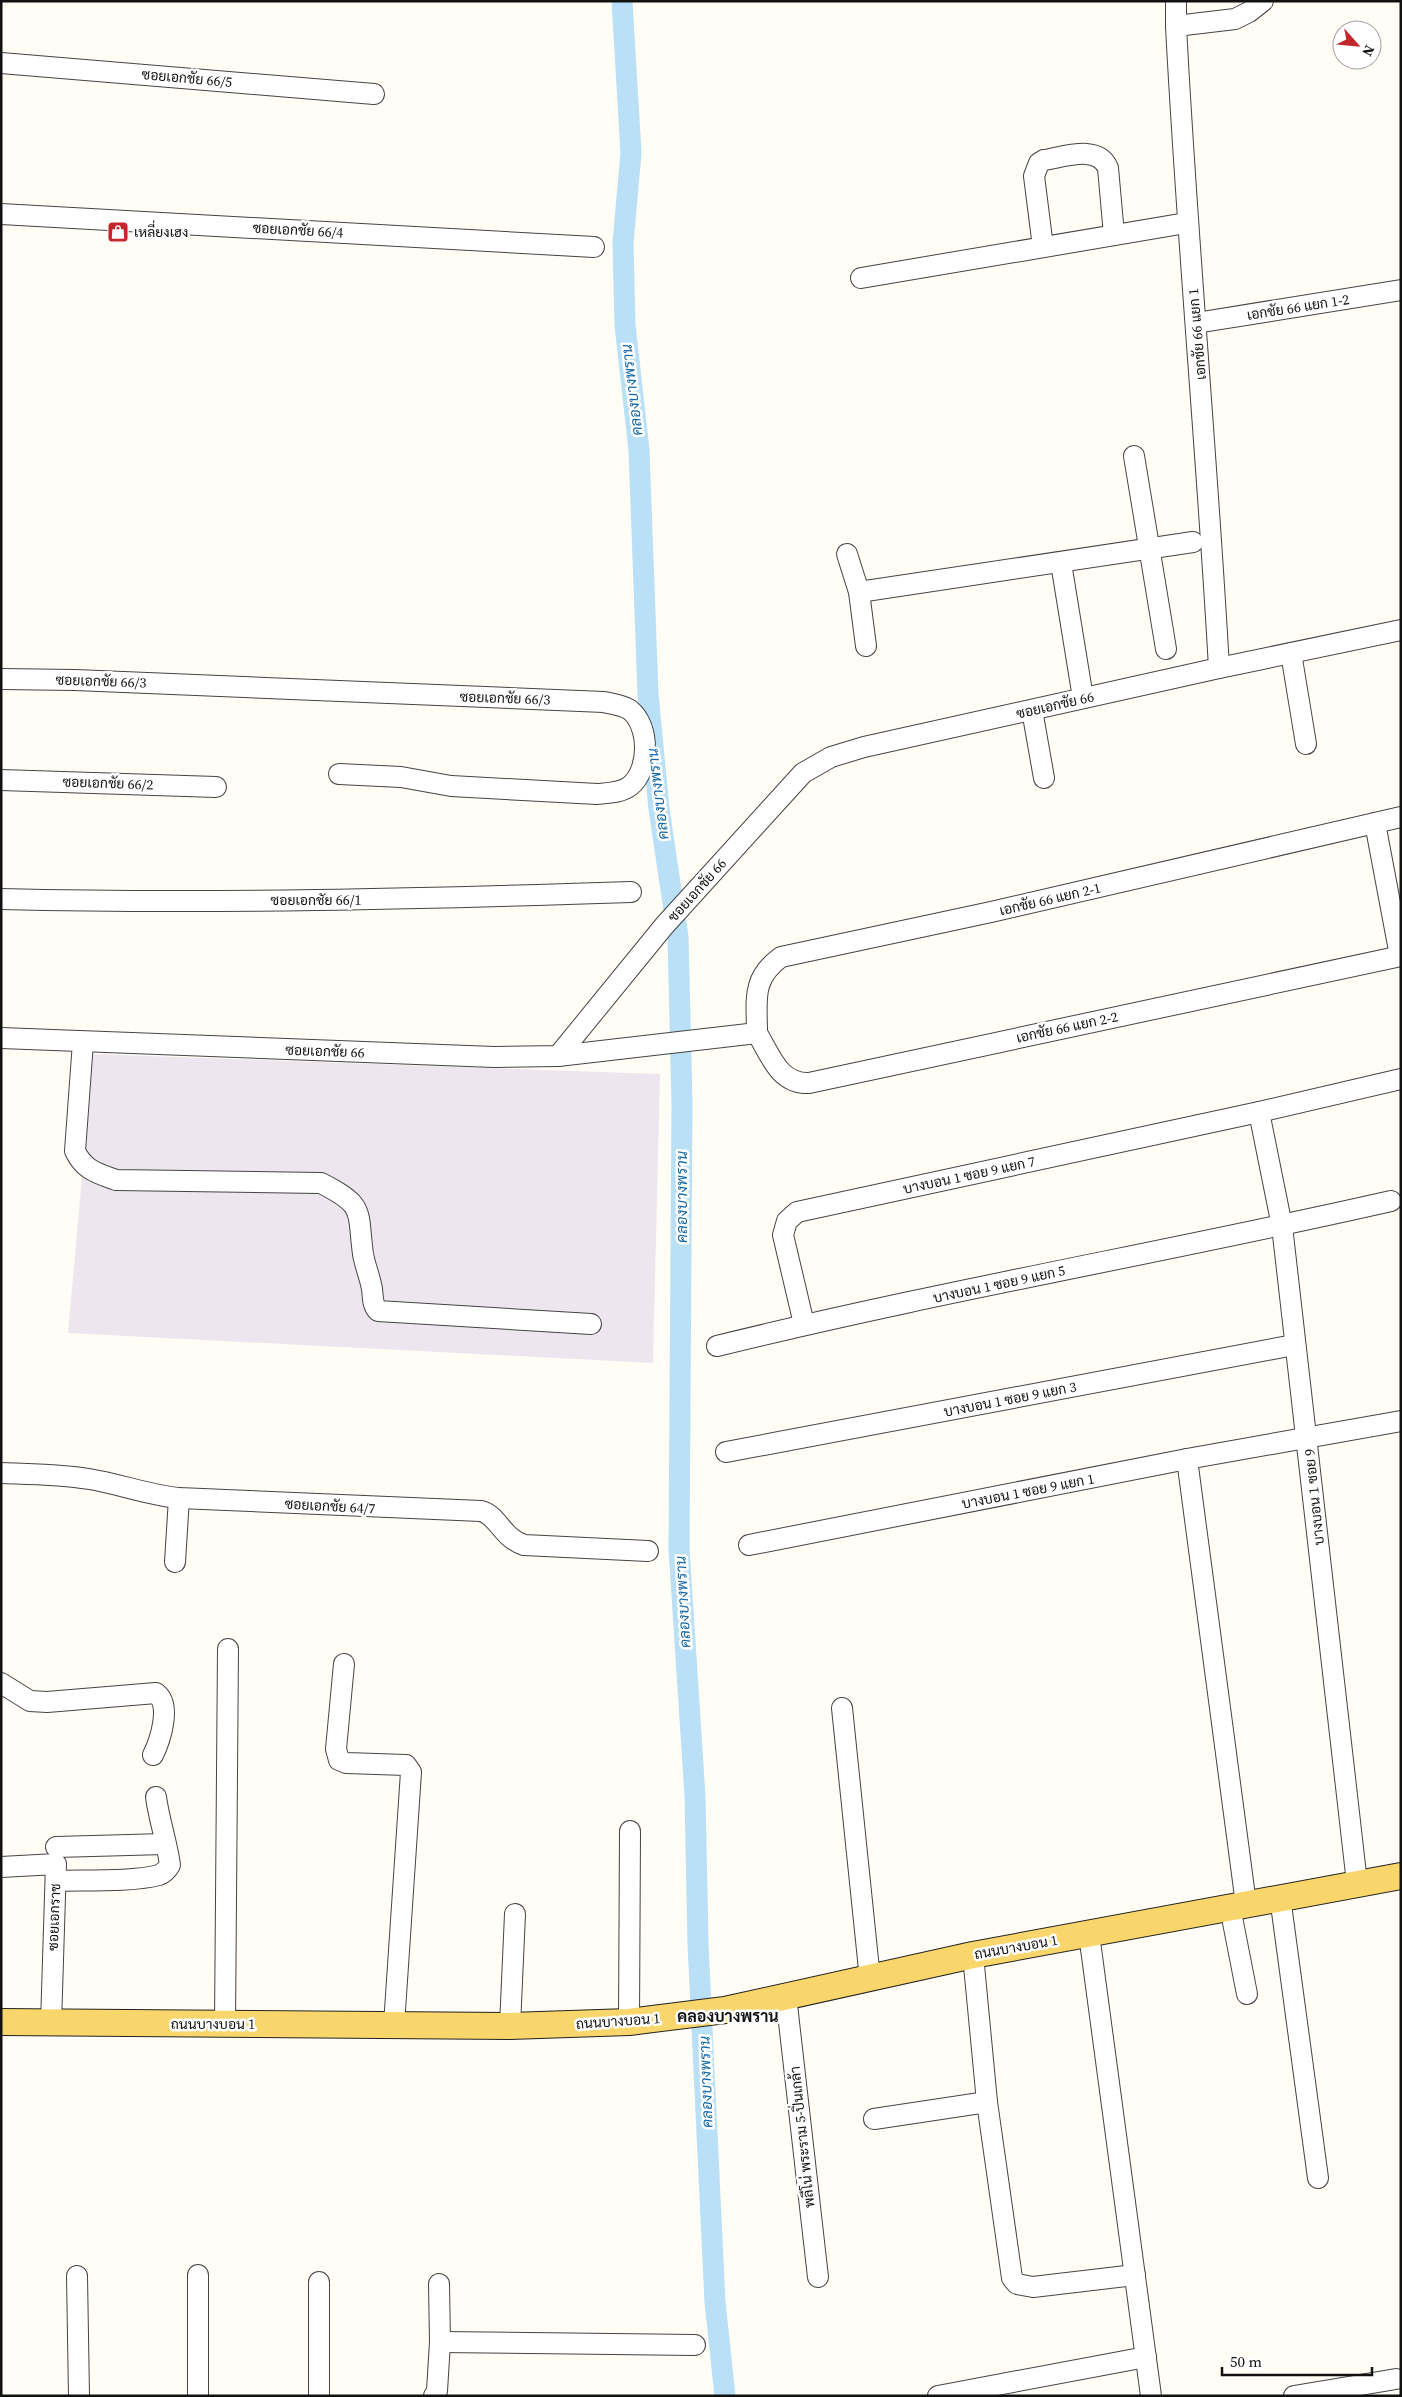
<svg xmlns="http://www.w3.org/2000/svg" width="1402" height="2397" viewBox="0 0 1402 2397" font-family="'Source Serif 4',Sarabun,serif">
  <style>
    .industrial { fill: #eee6ef }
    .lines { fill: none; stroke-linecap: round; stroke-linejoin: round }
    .canal { stroke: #b9e0f7; stroke-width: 21 }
    .minor-casing { stroke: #444; stroke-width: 22 }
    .major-casing { stroke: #222; stroke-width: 28 }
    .minor { stroke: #fff; stroke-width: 20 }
    .major { stroke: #f9d66b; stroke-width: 26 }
    .labels { text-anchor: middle; stroke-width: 5; stroke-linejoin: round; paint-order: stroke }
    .street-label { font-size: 14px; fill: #111; stroke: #fff }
    .poi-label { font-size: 14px; fill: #111; stroke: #fff; text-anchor: start }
    .water-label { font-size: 15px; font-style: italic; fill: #1768a6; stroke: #fff }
    .quarter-label { font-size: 16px; font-weight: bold; fill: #111; stroke: #fff }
  </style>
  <rect width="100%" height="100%" fill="#fffdf5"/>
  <polygon class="industrial" points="93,1054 660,1074 653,1363 68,1333"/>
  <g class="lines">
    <polyline class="canal" points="622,1 631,153 623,243 625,325 639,450 648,694 659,809 678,937 682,1103 679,1549 695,1796 698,1944 715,2302 725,2396"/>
    <g class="minor-casing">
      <g id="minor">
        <path d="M1176,1V26C1187,240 1207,453 1219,668"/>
        <polyline points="1176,26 1235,19 1249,12 1263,1"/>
        <polyline points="1,63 374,94"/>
        <polyline points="1,214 594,247"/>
        <path d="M1043,247L1034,176L1039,163L1044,160C1064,157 1098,144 1108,168L1114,235"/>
        <polyline points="861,278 1186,223"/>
        <polyline points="1196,323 1401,290"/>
        <polyline points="1134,456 1166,649"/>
        <polyline points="847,554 859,592 866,646"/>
        <polyline points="1061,563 1083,698"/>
        <polyline points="859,592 1193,542"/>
        <polyline points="1291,653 1306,744"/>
        <path d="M1,679L75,680L604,702C612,704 623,705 630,710C650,726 650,770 630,786C621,793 608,793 597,794L451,786L401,777L339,774"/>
        <polyline points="1032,710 1044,778"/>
        <polyline points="1,780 216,787"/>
        <polyline points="1375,823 1400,956"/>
        <path d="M1,899C211,904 421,899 631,892"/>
        <path d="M757,1033C757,1000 751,979 781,957L991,912L1401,817"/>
        <path d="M757,1033C771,1056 779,1084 809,1083L1401,956"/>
        <polyline points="1,1038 494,1057 558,1056 664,926 803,773 831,757 864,747 1219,668 1401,630"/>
        <path d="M83,1042L75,1151C84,1170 97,1173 116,1180L321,1183C366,1206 357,1210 363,1254C365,1266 370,1277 372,1289C373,1296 372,1305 378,1311L591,1324"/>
        <polyline points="558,1056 757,1033"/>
        <polyline points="1259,1112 1282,1226 1357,1883"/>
        <polyline points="804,1324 783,1235 787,1221 797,1212 1259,1112 1401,1079"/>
        <path d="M717,1346C940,1291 1167,1252 1391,1201"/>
        <polyline points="726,1452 1294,1345"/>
        <polyline points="1187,1459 1246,1904"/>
        <path d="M1,1473C31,1474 60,1474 89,1479C120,1484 148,1495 179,1498L481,1511C498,1515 501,1537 524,1545L648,1551"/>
        <polyline points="749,1545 1187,1459 1401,1421"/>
        <polyline points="175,1562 179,1498"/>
        <polyline points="344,1664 336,1749 339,1760 346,1763 406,1765 411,1772 394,2025"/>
        <path d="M1,1683L30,1701L47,1702L156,1693C172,1705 160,1741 153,1755"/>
        <polyline points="842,1708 870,1979"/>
        <polyline points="56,1847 165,1844"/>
        <polyline points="1,1867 56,1864 51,2024"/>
        <path d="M56,1881C84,1880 133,1882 159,1875C164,1873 167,1870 170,1865C167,1842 159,1820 156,1797"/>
        <polyline points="1280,1897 1318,2178"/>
        <polyline points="1230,1907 1247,1994"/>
        <polyline points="1089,1934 1151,2396"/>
        <polyline points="973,1955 987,2102 1012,2278 1017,2284 1033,2287 1135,2275"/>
        <polyline points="786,1996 818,2277"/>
        <polyline points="629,2022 630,1831"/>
        <polyline points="225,2024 228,1649"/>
        <polyline points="510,2026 515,1914"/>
        <polyline points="874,2119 987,2102"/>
        <polyline points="77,2276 79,2396"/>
        <polyline points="319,2282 319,2396"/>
        <polyline points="440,2342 695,2345"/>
        <polyline points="198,2396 198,2275"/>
        <polyline points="434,2396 437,2391 440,2342 439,2284"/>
        <polyline points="938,2396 1146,2357"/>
        <polyline points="1294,2396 1396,2379"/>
      </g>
    </g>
    <g class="major-casing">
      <polyline id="major" points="1,2022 510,2026 629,2022 725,2010 973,1955 1401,1876"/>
    </g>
    <use href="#minor" class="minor"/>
    <use href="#major" class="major"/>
  </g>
  <defs>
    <g id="shop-square" transform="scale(1.125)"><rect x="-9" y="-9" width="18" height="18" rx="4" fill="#c4262e" stroke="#fff"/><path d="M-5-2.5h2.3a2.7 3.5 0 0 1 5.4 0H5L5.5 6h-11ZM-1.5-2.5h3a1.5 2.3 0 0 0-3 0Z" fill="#fff"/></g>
  </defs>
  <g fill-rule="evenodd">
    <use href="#shop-square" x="118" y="232"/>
  </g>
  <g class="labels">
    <g class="street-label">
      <text transform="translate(187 78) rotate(5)" y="5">ซอยเอกชัย 66/5</text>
      <text transform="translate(298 230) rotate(3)" y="5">ซอยเอกชัย 66/4</text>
      <text transform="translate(1298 307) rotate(-9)" y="5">เอกชัย 66 แยก 1-2</text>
      <text transform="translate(1197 334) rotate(-95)" y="5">เอกชัย 66 แยก 1</text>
      <text transform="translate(101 681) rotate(2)" y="5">ซอยเอกชัย 66/3</text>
      <text transform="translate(505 698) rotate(2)" y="5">ซอยเอกชัย 66/3</text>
      <text transform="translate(1055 705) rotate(-13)" y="5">ซอยเอกชัย 66</text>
      <text transform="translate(108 783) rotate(2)" y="5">ซอยเอกชัย 66/2</text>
      <text transform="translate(697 890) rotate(-48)" y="5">ซอยเอกชัย 66</text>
      <text transform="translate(1050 899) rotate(-13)" y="5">เอกชัย 66 แยก 2-1</text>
      <text x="316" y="905">ซอยเอกชัย 66/1</text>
      <text transform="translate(1067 1027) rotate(-12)" y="5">เอกชัย 66 แยก 2-2</text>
      <text transform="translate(325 1051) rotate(2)" y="5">ซอยเอกชัย 66</text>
      <text transform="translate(969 1175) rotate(-12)" y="5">บางบอน 1 ซอย 9 แยก 7</text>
      <text transform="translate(999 1284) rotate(-12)" y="5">บางบอน 1 ซอย 9 แยก 5</text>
      <text transform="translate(1010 1399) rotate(-11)" y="5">บางบอน 1 ซอย 9 แยก 3</text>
      <text transform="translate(1028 1491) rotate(-11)" y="5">บางบอน 1 ซอย 9 แยก 1</text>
      <text transform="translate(1314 1497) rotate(-96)" y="5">บางบอน 1 ซอย 9</text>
      <text transform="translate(330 1506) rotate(3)" y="5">ซอยเอกชัย 64/7</text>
      <text transform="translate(54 1917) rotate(-88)" y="5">ซอยเอกราช</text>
      <text transform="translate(1016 1947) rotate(-10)" y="5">ถนนบางบอน 1</text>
      <text transform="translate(618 2021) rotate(-4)" y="5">ถนนบางบอน 1</text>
      <text x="213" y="2029">ถนนบางบอน 1</text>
      <text transform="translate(802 2137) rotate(-96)" y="5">พลีโน่ พระราม 5-ปิ่นเกล้า</text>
    </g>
    <g class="poi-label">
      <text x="134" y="237">เหลี่ยงเฮง</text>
    </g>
    <g class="water-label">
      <text transform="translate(632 390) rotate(-97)" y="5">คลองบางพราน</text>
      <text transform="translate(658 794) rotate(-97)" y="5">คลองบางพราน</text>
      <text transform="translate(682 1197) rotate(-90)" y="5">คลองบางพราน</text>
      <text transform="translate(683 1602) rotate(-93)" y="5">คลองบางพราน</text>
      <text transform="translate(706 2082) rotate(-92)" y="5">คลองบางพราน</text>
    </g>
    <g class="quarter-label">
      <text x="728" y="2022">คลองบางพราน</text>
    </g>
  </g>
  <rect width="1402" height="2397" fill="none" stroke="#111111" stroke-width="5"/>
  <g transform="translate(1357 45) rotate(117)"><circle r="24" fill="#ffffff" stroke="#a0a0a0"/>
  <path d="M0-4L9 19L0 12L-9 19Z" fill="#c4262e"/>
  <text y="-8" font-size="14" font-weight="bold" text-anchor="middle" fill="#111111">N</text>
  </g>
  <path d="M1222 2367v8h150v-8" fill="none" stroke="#111111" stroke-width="2.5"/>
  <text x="1230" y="2367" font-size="15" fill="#111111" stroke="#ffffff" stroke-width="4" paint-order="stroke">50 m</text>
</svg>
